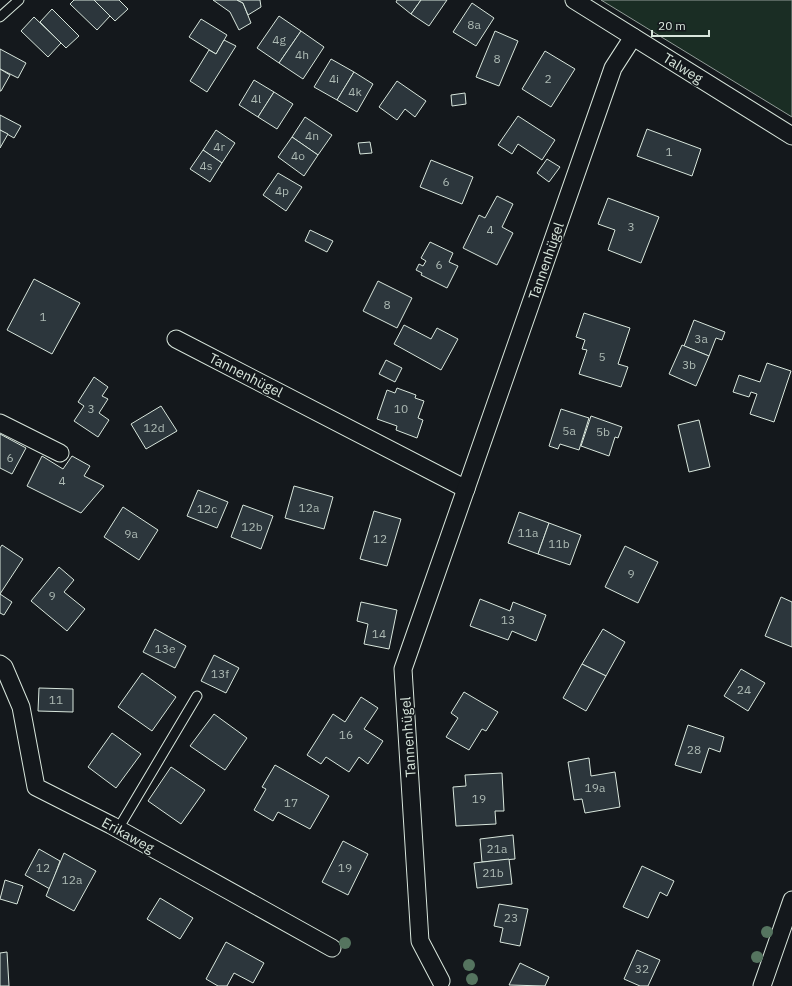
<svg xmlns="http://www.w3.org/2000/svg" width="792" height="986" viewBox="0 0 792 986" font-family="'IBM Plex Sans',sans-serif">
  <style>
    .green { fill: #1a2d24; stroke: #939e99 }
    .building { fill: #2c363c; stroke: #d8e6dc }
    .lines { fill: none; stroke-linecap: round; stroke-linejoin: round }
    .service-casing { stroke: #d8e6dc; stroke-width: 11 }
    .minor-casing { stroke: #d8e6dc; stroke-width: 19 }
    .service { stroke: #14181c; stroke-width: 9 }
    .minor { stroke: #14181c; stroke-width: 17 }
    .tree { fill: #55745f }
    .labels { text-anchor: middle; stroke-width: 3; stroke-linejoin: round; paint-order: stroke }
    .number-label { font-size: 12px; fill: #adbab4 }
    .street-label { font-size: 14px; fill: #d8e6dc; stroke: #14181c }
  </style>
  <rect width="100%" height="100%" fill="#14181c"/>
  <polygon class="green" points="601,0 792,0 792,117"/>
  <g class="building">
    <polygon points="74,0 94,0 110,16 97,30 70,4"/>
    <polygon points="94,0 119,0 128,9 115,21"/>
    <polygon points="213,0 237,0 243,3 251,23 239,30 230,12"/>
    <polygon points="237,0 260,0 261,7 248,15 243,3"/>
    <polygon points="397,0 421,0 411,14 396,2"/>
    <polygon points="421,0 447,0 429,26 411,14"/>
    <polygon points="472,3 494,18 476,46 453,32"/>
    <polygon points="52,9 79,36 66,48 40,22"/>
    <polygon points="279,16 301,31 279,63 257,48"/>
    <polygon points="34,17 61,43 48,57 21,31"/>
    <polygon points="201,19 227,35 216,54 189,37"/>
    <polygon points="301,31 324,47 303,79 279,63"/>
    <polygon points="495,31 518,41 499,86 476,77"/>
    <polygon points="224,40 236,46 207,92 190,81 209,50 216,54"/>
    <polygon points="0,49 26,63 18,78 0,69"/>
    <polygon points="545,51 575,69 551,107 522,89"/>
    <polygon points="331,59 354,72 337,100 314,87"/>
    <polygon points="0,69 10,75 1,91 0,91"/>
    <polygon points="354,72 373,84 357,112 337,100"/>
    <polygon points="254,80 274,92 258,117 239,105"/>
    <polygon points="397,81 426,101 415,117 405,109 397,120 379,107"/>
    <polygon points="274,92 293,104 277,129 258,117"/>
    <polygon points="465,93 466,104 452,106 451,95"/>
    <polygon points="0,115 21,126 14,138 0,130"/>
    <polygon points="518,116 555,140 542,160 518,144 512,154 498,145"/>
    <polygon points="305,117 332,135 318,155 292,137"/>
    <polygon points="647,129 701,149 692,176 637,156"/>
    <polygon points="0,130 8,134 0,148"/>
    <polygon points="216,130 235,143 222,163 203,150"/>
    <polygon points="292,137 318,155 304,176 278,157"/>
    <polygon points="370,142 372,153 360,154 358,143"/>
    <polygon points="203,150 222,163 210,182 190,169"/>
    <polygon points="547,159 560,167 549,182 537,173"/>
    <polygon points="431,160 473,177 462,204 420,187"/>
    <polygon points="278,173 302,187 286,211 263,195"/>
    <polygon points="497,196 513,204 502,227 513,233 497,265 463,248 479,215 485,218"/>
    <polygon points="608,198 659,217 641,263 608,250 615,230 598,224"/>
    <polygon points="310,230 333,241 327,252 305,241"/>
    <polygon points="430,242 453,253 449,262 458,266 447,288 421,275 422,273 416,270 419,264 423,266 426,261 421,258"/>
    <polygon points="34,279 80,303 52,354 7,330"/>
    <polygon points="378,281 412,298 397,328 363,311"/>
    <polygon points="584,313 630,328 618,364 628,367 621,387 579,374 587,350 582,349 585,340 576,337"/>
    <polygon points="694,320 725,332 722,340 716,338 709,356 684,346"/>
    <polygon points="404,325 431,339 437,328 458,339 441,370 394,344"/>
    <polygon points="682,345 709,356 696,386 669,374"/>
    <polygon points="386,360 402,368 395,382 379,374"/>
    <polygon points="767,363 791,371 774,422 750,414 757,394 751,392 749,397 733,392 739,375 760,382"/>
    <polygon points="94,377 108,387 102,396 108,399 99,413 109,420 98,437 74,421 84,406 78,402"/>
    <polygon points="397,388 416,395 415,398 424,401 418,418 423,420 417,438 396,430 397,426 377,419 387,390 395,393"/>
    <polygon points="161,406 177,431 146,449 131,424"/>
    <polygon points="561,409 589,418 579,450 560,444 558,449 549,446"/>
    <polygon points="591,416 622,427 618,438 615,437 609,456 581,446"/>
    <polygon points="699,420 710,467 689,472 678,425"/>
    <polygon points="0,434 26,448 12,474 0,468"/>
    <polygon points="42,456 63,469 72,456 90,466 84,476 104,486 81,513 27,486"/>
    <polygon points="294,486 333,497 324,529 285,518"/>
    <polygon points="198,490 228,502 217,528 187,516"/>
    <polygon points="243,505 273,516 261,549 231,537"/>
    <polygon points="123,507 158,530 139,560 104,537"/>
    <polygon points="374,511 401,519 387,566 360,559"/>
    <polygon points="519,512 549,523 538,554 508,543"/>
    <polygon points="549,523 581,535 570,565 538,554"/>
    <polygon points="2,545 23,559 0,594 0,548"/>
    <polygon points="625,546 658,562 638,603 605,587"/>
    <polygon points="59,567 74,580 64,592 85,609 67,631 31,601"/>
    <polygon points="0,594 12,602 4,615 0,613"/>
    <polygon points="781,597 792,602 792,647 765,636"/>
    <polygon points="480,599 510,611 513,602 546,615 536,641 512,631 508,640 470,626"/>
    <polygon points="361,602 397,610 389,649 364,644 368,624 357,621"/>
    <polygon points="155,629 186,646 175,668 143,652"/>
    <polygon points="603,629 625,642 606,676 582,664"/>
    <polygon points="214,655 239,668 226,693 201,681"/>
    <polygon points="582,664 606,676 586,711 563,698"/>
    <polygon points="741,669 765,683 748,711 724,696"/>
    <polygon points="142,673 176,697 152,731 118,707"/>
    <polygon points="39,688 73,689 73,712 38,711"/>
    <polygon points="464,692 498,712 486,731 482,729 469,750 446,737 458,718 451,713"/>
    <polygon points="361,697 378,708 364,729 383,741 368,764 359,757 349,772 326,757 321,764 307,755 333,714 345,722"/>
    <polygon points="214,714 247,738 225,770 190,746"/>
    <polygon points="688,725 724,737 720,752 709,748 701,773 675,765"/>
    <polygon points="112,733 141,754 116,788 88,767"/>
    <polygon points="589,758 591,776 615,772 620,807 585,813 582,799 574,800 568,762"/>
    <polygon points="275,765 329,796 310,829 278,812 273,821 254,810 266,789 262,787"/>
    <polygon points="171,767 205,790 181,824 148,801"/>
    <polygon points="502,773 504,811 495,811 496,824 456,826 453,787 466,786 465,775"/>
    <polygon points="513,835 515,859 482,862 480,839"/>
    <polygon points="343,841 368,854 348,895 322,882"/>
    <polygon points="39,849 60,861 50,889 25,875"/>
    <polygon points="64,853 96,871 74,911 46,896"/>
    <polygon points="509,859 512,884 477,888 474,863"/>
    <polygon points="642,866 674,881 667,896 660,892 648,918 623,907"/>
    <polygon points="5,880 23,886 17,904 0,899"/>
    <polygon points="160,898 193,918 180,939 147,919"/>
    <polygon points="499,904 528,909 520,946 500,942 503,928 494,926"/>
    <polygon points="226,942 264,963 253,983 234,973 227,986 218,986 206,979"/>
    <polygon points="637,950 660,960 648,986 640,986 624,979"/>
    <polygon points="7,952 9,986 0,986 0,953"/>
    <polygon points="520,963 549,977 545,986 509,985"/>
  </g>
  <g class="lines">
    <g class="service-casing">
      <g id="service">
        <polyline points="0,17 19,0"/>
        <polyline points="118,829 197,696"/>
      </g>
    </g>
    <g class="minor-casing">
      <g id="minor">
        <polyline points="574,0 792,136"/>
        <polyline points="176,339 466,489"/>
        <polyline points="0,423 60,453"/>
        <polyline points="0,664 4,667 21,707 36,787 111,825 332,948"/>
        <polyline points="441,981 420,941 403,669 613,68 633,37"/>
        <polyline points="762,986 792,900"/>
      </g>
    </g>
    <use href="#service" class="service"/>
    <use href="#minor" class="minor"/>
  </g>
  <g class="tree">
    <circle cx="767" cy="932" r="6"/>
    <circle cx="345" cy="943" r="6"/>
    <circle cx="757" cy="957" r="6"/>
    <circle cx="469" cy="965" r="6"/>
    <circle cx="472" cy="979" r="6"/>
  </g>
  <g class="labels">
    <g class="number-label">
      <text x="474" y="29">8a</text>
      <text x="279" y="44">4g</text>
      <text x="302" y="59">4h</text>
      <text x="497" y="63">8</text>
      <text x="334" y="83">4i</text>
      <text x="548" y="83">2</text>
      <text x="355" y="96">4k</text>
      <text x="256" y="103">4l</text>
      <text x="312" y="140">4n</text>
      <text x="219" y="151">4r</text>
      <text x="669" y="156">1</text>
      <text x="298" y="160">4o</text>
      <text x="206" y="170">4s</text>
      <text x="446" y="186">6</text>
      <text x="282" y="195">4p</text>
      <text x="631" y="231">3</text>
      <text x="490" y="234">4</text>
      <text x="439" y="269">6</text>
      <text x="387" y="309">8</text>
      <text x="43" y="321">1</text>
      <text x="701" y="343">3a</text>
      <text x="602" y="361">5</text>
      <text x="689" y="369">3b</text>
      <text x="91" y="413">3</text>
      <text x="401" y="413">10</text>
      <text x="154" y="432">12d</text>
      <text x="569" y="435">5a</text>
      <text x="603" y="436">5b</text>
      <text x="10" y="462">6</text>
      <text x="62" y="485">4</text>
      <text x="309" y="512">12a</text>
      <text x="207" y="513">12c</text>
      <text x="252" y="531">12b</text>
      <text x="528" y="537">11a</text>
      <text x="131" y="538">9a</text>
      <text x="380" y="543">12</text>
      <text x="559" y="548">11b</text>
      <text x="631" y="578">9</text>
      <text x="52" y="600">9</text>
      <text x="508" y="624">13</text>
      <text x="379" y="638">14</text>
      <text x="165" y="653">13e</text>
      <text x="220" y="678">13f</text>
      <text x="744" y="694">24</text>
      <text x="56" y="704">11</text>
      <text x="346" y="739">16</text>
      <text x="694" y="754">28</text>
      <text x="595" y="792">19a</text>
      <text x="479" y="803">19</text>
      <text x="291" y="807">17</text>
      <text x="497" y="853">21a</text>
      <text x="43" y="872">12</text>
      <text x="345" y="872">19</text>
      <text x="493" y="877">21b</text>
      <text x="72" y="884">12a</text>
      <text x="511" y="922">23</text>
      <text x="642" y="973">32</text>
    </g>
    <g class="street-label">
      <text transform="translate(683 68) rotate(32)" y="5">Talweg</text>
      <text transform="translate(546 261) rotate(-71)" y="5">Tannenhügel</text>
      <text transform="translate(246 375) rotate(27)" y="5">Tannenhügel</text>
      <text transform="translate(408 737) rotate(-94)" y="5">Tannenhügel</text>
      <text transform="translate(128 835) rotate(29)" y="5">Erikaweg</text>
    </g>
  </g>
  <path d="M652 30v6h57v-6" fill="none" stroke="#d8e6dc" stroke-width="2"/>
  <text x="658" y="30" font-size="12" fill="#d8e6dc" stroke="#14181c" stroke-width="3" paint-order="stroke">20 m</text>
</svg>
